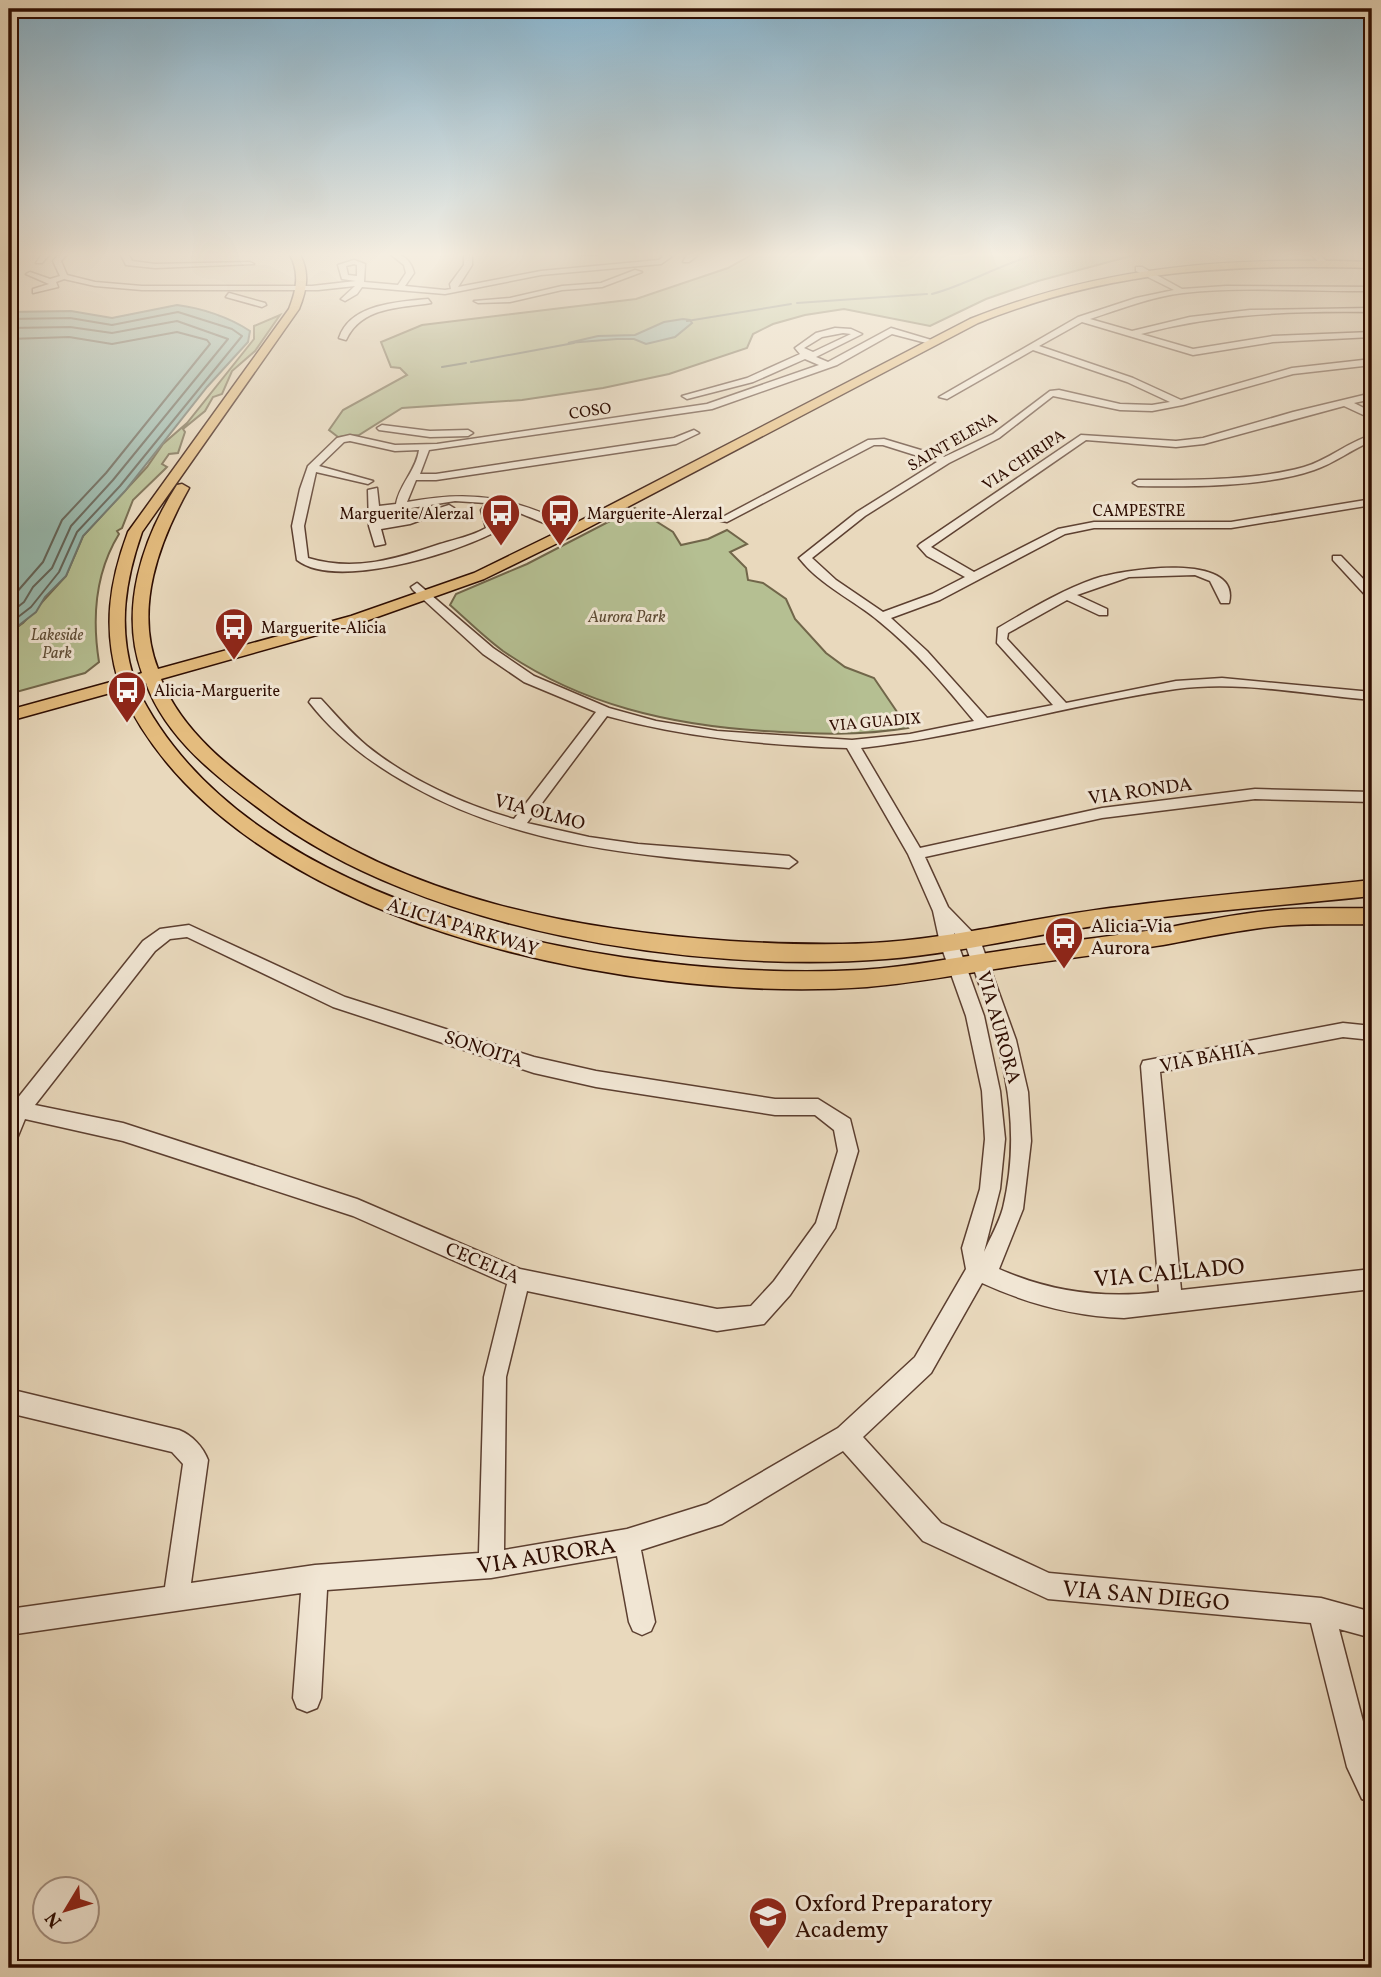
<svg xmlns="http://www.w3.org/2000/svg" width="1381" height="1977" viewBox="0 0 1381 1977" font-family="Vollkorn,serif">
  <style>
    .green { fill: #b5bf92; stroke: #71664a; stroke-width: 2 }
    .water { fill: #97bab0; stroke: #6d746a; stroke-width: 2 }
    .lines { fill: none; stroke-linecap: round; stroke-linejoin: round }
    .shore { stroke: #626358; stroke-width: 2 }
    .stream { stroke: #6d746a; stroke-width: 2 }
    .minor-casing { stroke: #5c3f30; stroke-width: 3 }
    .major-casing { stroke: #2d0c01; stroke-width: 3 }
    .minor { fill: #f1e6d4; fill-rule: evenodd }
    .major { fill: #e4bc7e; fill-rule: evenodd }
    .labels { text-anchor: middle; stroke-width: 6; stroke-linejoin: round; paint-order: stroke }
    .far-street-label { font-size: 16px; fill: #2d0c01; stroke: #f1e6d4 }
    .far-poi-label { font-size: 16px; fill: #2d0c01; stroke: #f1e6d4; text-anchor: start }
    .far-park-label { font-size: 16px; font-style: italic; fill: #5d4b34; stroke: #f1e6d4 }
    .street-label { font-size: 19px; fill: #2d0c01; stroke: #f1e6d4 }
    .poi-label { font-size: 19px; fill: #2d0c01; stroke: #f1e6d4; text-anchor: start }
    .near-street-label { font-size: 23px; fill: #2d0c01; stroke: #f1e6d4 }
    .near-poi-label { font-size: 23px; fill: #2d0c01; stroke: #f1e6d4; text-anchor: start }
  </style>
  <rect width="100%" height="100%" fill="#e9d9bd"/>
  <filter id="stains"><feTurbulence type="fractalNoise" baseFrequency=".00286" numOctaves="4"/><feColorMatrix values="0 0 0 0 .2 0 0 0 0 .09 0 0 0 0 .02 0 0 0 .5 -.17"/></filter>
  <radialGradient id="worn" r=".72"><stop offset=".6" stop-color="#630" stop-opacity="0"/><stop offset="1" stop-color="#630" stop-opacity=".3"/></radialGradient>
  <g class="green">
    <polygon points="755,253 1142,253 1038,281 986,299 930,326 844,309 805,315 773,324 753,334 747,348 669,374 603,388 522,400 402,408 359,435 338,437 329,430 343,410 407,375 400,368 391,367 381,342 422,325 636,299 728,268"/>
    <path d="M280,315L255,351L232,371L222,394L213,397L205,411L183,429L185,432L178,453L169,454L162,464L167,467L164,470L133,500L122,528L117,531L119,534C95,573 92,618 99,662L85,673L9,694V633L23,623L66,576L83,536L147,467L163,444L187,423L254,339V326Z"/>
    <path d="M635,508L673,532L681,545L708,539L727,530L747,544L730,552L746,568L748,580L763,583L786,599L795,619L826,653L845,667L874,678L908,728C860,736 813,734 764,731C671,725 581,705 503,651C484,637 467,620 450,605L456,594L527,564Z"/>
  </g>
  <g class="water">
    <path d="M177,305C201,308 229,317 250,331L248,342L207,387L125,491L83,536L66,576L45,597L36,612L9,633V312L71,311L112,318Z"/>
    <polygon points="683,319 690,320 692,323 675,337 646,344 634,339 617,339 568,343 598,336 635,335 664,322"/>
  </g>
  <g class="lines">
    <g class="shore">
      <polyline points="9,319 70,318 112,325 178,312 232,329 242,336 120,486 77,532 59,572 31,607 9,624"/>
      <polyline points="9,328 70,327 112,333 177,321 228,339 113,480 71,526 52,568 33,587 24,602 9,614"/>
      <polyline points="9,339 69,337 112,344 177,332 207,340 210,344 106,473 62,520 43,562 9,601"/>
    </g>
    <g class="stream">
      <path d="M932,294C970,284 1005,261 1042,253"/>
      <polyline points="797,303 927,294"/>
      <polyline points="687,321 791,304"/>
      <polyline points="471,362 574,343"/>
      <polyline points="442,367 466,363"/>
    </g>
    <g class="minor-casing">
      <g id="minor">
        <polygon points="43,253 51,253 42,263 36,263"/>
        <path d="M60,253H68L61,261L67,275L95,282L142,286H312L356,281L342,279L338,265L354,260L365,264L364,282L398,285L406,273L404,265L389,253C402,253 411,260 414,273L405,286L445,290L451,289L450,284L464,265V253H472V265L458,287L541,271L659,260L663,257L659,253H667L671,257L661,264L541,275L445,294L362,287L357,294L345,301L341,299L355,286L318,290H142L95,286L64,279L56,282L58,287L33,293V289L49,284L26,274L30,272L50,279L60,276L53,261ZM354,264L357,265V276L348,275L346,266Z"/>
        <polygon points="120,253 128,253 132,261 155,264 250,262 254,264 155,268 126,265"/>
        <polygon points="561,253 601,253 597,255"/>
        <polygon points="688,253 698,255 689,262 683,262"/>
        <polygon points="1310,253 1318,253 1329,264 1322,266"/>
        <path d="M1136,267H1142L1182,289L1226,286L1372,287V291C1310,292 1246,286 1183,293C1151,297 1120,309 1090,319L1132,331L1190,317L1250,310L1372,308V312C1294,311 1217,313 1141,334L1193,349L1273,336L1372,332V337L1273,342L1193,355L1082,322L1039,346L1133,378L1181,400L1292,368L1372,359V365L1293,374L1183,405L1152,411L1120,410L1053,396L999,438L949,463L865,516L812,558L836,580L883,612L932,594L965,577L927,556L918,546L920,544L1081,435L1176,441L1203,438L1293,412L1372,393V399L1354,403L1372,412V419L1344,406L1204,444L1176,447L1086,440L931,547L974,572L1058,529L1094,522H1231L1372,499V505L1231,528H1094L1065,534L940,600L891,618L927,651L987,718L1053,705L997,643L998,628C1029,610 1060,591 1094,579C1119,570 1242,550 1229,603H1221L1210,581L1195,575L1129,577L1077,595L1107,609V615H1099L1067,600L1008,633L1007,639L1066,703L1176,681L1222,678L1372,692V700C1308,695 1240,680 1176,689C1070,704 968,736 861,748L920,848L1102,808L1255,789L1372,792V802L1255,799L1102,818L925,857L948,907L980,940L1016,1040L1028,1092L1031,1141L1023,1209L999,1269C1051,1292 1103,1299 1159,1292L1141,1066L1143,1061L1343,1023L1372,1026V1040L1343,1037L1160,1072L1181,1290L1372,1269V1289L1124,1318C1073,1316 1028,1304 982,1283L931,1373L863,1437L941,1523L1049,1573L1321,1598L1372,1612V1638L1339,1629L1372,1756V1803L1362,1799L1347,1767L1311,1623L1048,1599L923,1541L843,1451L722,1524L641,1550L655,1622L651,1631L642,1635L633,1631L629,1622L617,1556L491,1578L327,1590L321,1698L317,1708L307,1712L297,1708L293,1698L301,1593L9,1635V1609L165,1587L183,1464L172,1452L9,1413V1389L179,1430C192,1435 203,1447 208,1460L191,1583L315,1565L479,1553L484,1377L507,1284L353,1216L123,1141L25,1119L16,1141L9,1143V1114L13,1104L143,941L160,929L189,925L345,997L534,1057L596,1071L775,1099H818L850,1119L858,1151L835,1228L790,1295L764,1324L717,1331L527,1291L506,1377L504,1550L627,1529L707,1504L838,1428L915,1357L966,1269L962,1248L980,1189L985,1139L982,1091L966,1016L940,943L933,911L908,854L847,748C765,745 687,738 607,716L527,823L589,837L638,844L789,856L797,862L789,868C658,857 528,851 412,786C372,764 337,738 309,702L311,699H321C336,715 350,732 367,746C408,779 464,805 514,819L596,712L524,682L483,654L413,590L411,587L417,583L493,648L534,676L609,708L656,721L717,731L852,740L910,734L974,721C945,686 916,651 880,622C854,600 821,586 799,558L857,512L937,462L883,445H874L727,522L717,520L868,440L884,439L944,457L993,434L1050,391L1059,390L1120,404L1152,405L1170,402L1127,382L1033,350L947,399L939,397L1078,317L1136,298L1174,290L1136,271ZM954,933L965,943C996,1033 1026,1111 1003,1208C999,1223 990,1238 984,1252L1000,1189L1005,1139L1000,1091L984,1016ZM187,937L333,1007L534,1073L596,1087L775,1115H815L834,1130L838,1151L816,1223L774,1281L751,1306L717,1309L520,1269L357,1199L123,1123L35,1105L155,951L170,939Z"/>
        <polygon points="635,270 642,272 602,287 562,290 510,302 478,303 474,301 510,298 562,286 601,283"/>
        <polygon points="229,293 265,303 266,305 262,307 226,297"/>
        <path d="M428,299L431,303C399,308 361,307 346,340L339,338C350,304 397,302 428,299Z"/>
        <path d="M835,328L851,329L862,334L816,357L828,362L891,328L938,342L934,345L892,334L837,365L712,409L429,450L420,474H436L674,438L694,430L699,433L676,444L436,480H416L407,502C477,489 513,498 577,528V532C562,534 516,509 496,505L492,510L498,529L491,534C451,554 335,590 297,560L292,526L300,489L308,466L337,438L350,435L395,445L437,444L707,404L819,365L805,359L753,382L687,399L682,396L747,378L800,354L795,348L816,333ZM843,333L851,334L813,352L804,348L822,337ZM350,441L395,451L419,450C416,471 400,483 396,504L379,506L377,488L368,490L369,526L375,546L385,544L381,529L410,524L454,508L449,505L404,519L380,522V513L455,501L486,503L481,510L486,528C472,536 456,539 440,544C396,559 355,572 308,558L304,526L316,472L368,484L373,481L319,466L344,442Z"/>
        <polygon points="382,425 430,431 468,430 473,433 468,436 430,437 379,430 377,428"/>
        <path d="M1372,435V441C1352,449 1335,463 1314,470C1265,487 1190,487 1138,486L1133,483L1138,480C1190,480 1254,481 1304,467C1328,460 1348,442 1372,435Z"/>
        <polygon points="1333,556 1341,556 1372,588 1372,599 1368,598 1333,560"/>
      </g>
    </g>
    <g class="major-casing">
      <path id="major" d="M289,253H299C310,272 307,289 299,309L142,532C125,581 118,626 133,676L142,673C119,610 142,539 177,485L182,484L189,488C159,542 134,608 158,669L351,616L474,573L568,527L970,319C1105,265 1229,257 1372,262V268C1228,264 1113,269 978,323L578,533L484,579L363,622L161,679C183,734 234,771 280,805C409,899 575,930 730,941C782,944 835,946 887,942C965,936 1041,916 1119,907C1203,896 1288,889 1372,880V896C1287,905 1201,911 1115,923C1039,933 963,953 886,959C694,974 421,931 265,813C219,779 166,739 146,683L136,686C245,916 632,982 861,970C910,967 958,957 1007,950C1057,942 1109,937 1159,929C1199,922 1238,913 1278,910C1309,907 1341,909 1372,908V924C1341,925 1309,923 1277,926C1239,930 1201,938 1163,945C1112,953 1060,959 1008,967C961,974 914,983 867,987C633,1004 228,926 121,690L9,721V710L118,680C103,628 109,583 128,532L289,309C297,289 300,272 289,253Z"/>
    </g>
    <use href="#minor" class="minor"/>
    <use href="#major" class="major"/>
  </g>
  <linearGradient id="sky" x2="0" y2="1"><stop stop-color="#87b6d2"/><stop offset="0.48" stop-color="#f5eee1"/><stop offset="1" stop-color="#f5eee1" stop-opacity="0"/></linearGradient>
  <rect width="1381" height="530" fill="url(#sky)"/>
  <defs>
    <g id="bus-pin" transform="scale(2.0125)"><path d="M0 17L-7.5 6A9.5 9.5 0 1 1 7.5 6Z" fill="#8f2418" stroke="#f1e6d4"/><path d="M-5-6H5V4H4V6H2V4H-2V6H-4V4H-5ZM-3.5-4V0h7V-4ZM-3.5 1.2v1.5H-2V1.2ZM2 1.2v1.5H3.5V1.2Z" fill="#fff"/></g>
    <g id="school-pin" transform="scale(2.0125)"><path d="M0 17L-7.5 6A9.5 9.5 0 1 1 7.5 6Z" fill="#8f2418" stroke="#f1e6d4"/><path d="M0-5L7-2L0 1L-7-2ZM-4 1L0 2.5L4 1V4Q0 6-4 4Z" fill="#fff"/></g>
  </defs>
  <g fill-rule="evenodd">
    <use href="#bus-pin" x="501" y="513"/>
    <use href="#bus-pin" x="560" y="513"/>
    <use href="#bus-pin" x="234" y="627"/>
    <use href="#bus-pin" x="127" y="690"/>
    <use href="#bus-pin" x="1064" y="936"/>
    <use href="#school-pin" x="768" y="1916"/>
  </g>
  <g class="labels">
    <g class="far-street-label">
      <text transform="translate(590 410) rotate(-8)" y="6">COSO</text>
      <text transform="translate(952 441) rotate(-30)" y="6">SAINT ELENA</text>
      <text transform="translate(1023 459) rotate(-34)" y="6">VIA CHIRIPA</text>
      <text x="1139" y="516">CAMPESTRE</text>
      <text transform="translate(875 721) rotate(-5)" y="6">VIA GUADIX</text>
    </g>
    <g class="far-poi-label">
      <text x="474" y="519" text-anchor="end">Marguerite/Alerzal</text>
      <text x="587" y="519">Marguerite-Alerzal</text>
      <text x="261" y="633">Marguerite-Alicia</text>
      <text x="154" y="696">Alicia-Marguerite</text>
    </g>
    <g class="far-park-label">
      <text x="627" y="622">Aurora Park</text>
      <text x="57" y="640">Lakeside<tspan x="57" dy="18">Park</tspan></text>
    </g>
    <g class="street-label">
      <text transform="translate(1140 790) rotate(-8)" y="7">VIA RONDA</text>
      <text transform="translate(540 811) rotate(15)" y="7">VIA OLMO</text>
      <text transform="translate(463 926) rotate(17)" y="7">ALICIA PARKWAY</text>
      <text transform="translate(1000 1027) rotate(74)" y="7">VIA AURORA</text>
      <text transform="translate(484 1048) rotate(18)" y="7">SONOITA</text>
      <text transform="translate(1207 1056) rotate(-11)" y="7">VIA BAHIA</text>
      <text transform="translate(483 1262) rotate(23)" y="7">CECELIA</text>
    </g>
    <g class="poi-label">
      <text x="1091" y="932">Alicia-Via<tspan x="1091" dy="22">Aurora</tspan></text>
    </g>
    <g class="near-street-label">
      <text transform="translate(1169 1272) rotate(-5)" y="8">VIA CALLADO</text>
      <text transform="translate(546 1555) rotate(-9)" y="8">VIA AURORA</text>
      <text transform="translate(1146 1595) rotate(5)" y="8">VIA SAN DIEGO</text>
    </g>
    <g class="near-poi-label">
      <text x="795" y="1911">Oxford Preparatory<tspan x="795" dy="26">Academy</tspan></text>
    </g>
  </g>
  <rect width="1381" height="1977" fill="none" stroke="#e9d9bd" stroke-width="35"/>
  <rect x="10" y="10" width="1360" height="1956" fill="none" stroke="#2d0c01" stroke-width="3.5"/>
  <rect x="18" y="18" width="1346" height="1942" fill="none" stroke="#2d0c01" stroke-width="2"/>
  <g transform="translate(66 1910) rotate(232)"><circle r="33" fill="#f1e6d4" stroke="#a38f80" stroke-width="2"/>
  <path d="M0-5L12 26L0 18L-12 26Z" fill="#8f2418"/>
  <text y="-10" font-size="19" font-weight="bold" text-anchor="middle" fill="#2d0c01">N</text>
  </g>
  <rect width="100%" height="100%" filter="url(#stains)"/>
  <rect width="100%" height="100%" fill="url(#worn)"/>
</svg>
